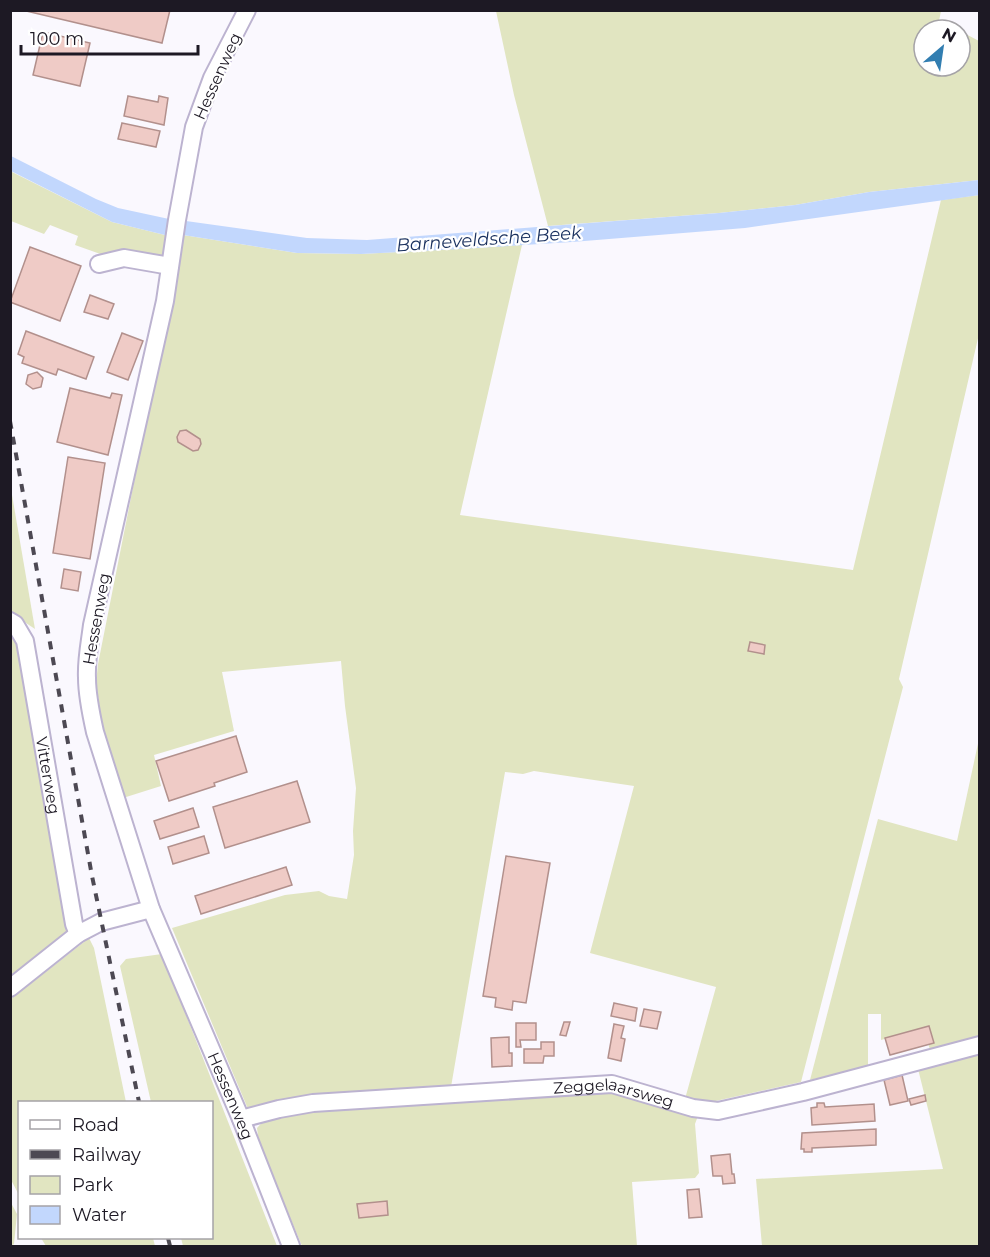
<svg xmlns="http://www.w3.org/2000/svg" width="990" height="1257" viewBox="0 0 990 1257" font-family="Montserrat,sans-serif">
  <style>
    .green { fill: #e1e5c1 }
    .water { fill: #c2d7fd }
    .building { fill: #efcbc6; stroke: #b2908c; stroke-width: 1.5 }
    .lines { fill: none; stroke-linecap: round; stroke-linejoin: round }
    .minor-casing { stroke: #bcb3d0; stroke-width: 20 }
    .minor { stroke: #fff; stroke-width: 16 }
    .rail { stroke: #4d4953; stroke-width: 4; stroke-dasharray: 8 8; stroke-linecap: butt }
    .labels { text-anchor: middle; stroke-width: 4.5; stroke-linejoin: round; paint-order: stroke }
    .street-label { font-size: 16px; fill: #1d1924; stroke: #fff }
    .water-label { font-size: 18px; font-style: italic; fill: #19305e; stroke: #fff }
  </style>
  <rect width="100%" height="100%" fill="#faf8fe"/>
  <g class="green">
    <polygon points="496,11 941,11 939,21 958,30 924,30 924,66 960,66 960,31 979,41 979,180 869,192 795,205 719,213 548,226 514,95"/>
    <polygon points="10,171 112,222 165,235 164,259 106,256 75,245 78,236 50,225 44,234 11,221"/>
    <polygon points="979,195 979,334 899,679 903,687 801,1082 711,1102 700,1102 685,1099 716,987 590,953 634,786 534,771 523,774 505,772 451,1087 248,1109 172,928 285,895 319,891 329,896 347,899 354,855 353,831 356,788 345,706 341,661 222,672 234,731 154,755 161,786 123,798 102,723 96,683 98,664 183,235 297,253 361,254 522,245 460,515 853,570 941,200"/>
    <polygon points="11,489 35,629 11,613"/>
    <polygon points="10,627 15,630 70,933 10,984"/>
    <polygon points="979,739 979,1041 930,1050 924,1028 881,1040 881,1014 868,1014 868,1066 810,1080 878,819 957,841"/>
    <polygon points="89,938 94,948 126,1102 20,1102 19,1195 10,1178 11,999"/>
    <polygon points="162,954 277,1246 183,1246 181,1238 212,1238 212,1102 151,1102 120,966 126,959"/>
    <polygon points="979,1051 979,1246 762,1246 756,1179 943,1169 917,1065"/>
    <polygon points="614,1090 699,1113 695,1124 699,1173 695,1178 632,1182 637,1246 302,1246 259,1143 257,1128 269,1115 289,1109"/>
    <polygon points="10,1201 17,1214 14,1244 12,1246 10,1246"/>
    <polygon points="41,1238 153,1238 155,1246 46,1246"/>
  </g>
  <polygon class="water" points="11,156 96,199 118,208 183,222 186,221 307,238 367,240 719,213 795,205 869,192 979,180 980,195 745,228 572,242 460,249 361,254 297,253 183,235 181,233 169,231 165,235 112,222 11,171"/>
  <g class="building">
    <polygon points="22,10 170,10 162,43"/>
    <polygon points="43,32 90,43 80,86 33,75"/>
    <polygon points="128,96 158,102 159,96 168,98 164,125 124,116"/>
    <polygon points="122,123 160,131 156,147 118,139"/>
    <polygon points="30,247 81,266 60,321 10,302"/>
    <polygon points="90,295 114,304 108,319 84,312"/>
    <polygon points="26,331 94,357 86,379 58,369 56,375 22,363 24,357 18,354"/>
    <polygon points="122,333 143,341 128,380 107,372"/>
    <polygon points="37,372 43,378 41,387 33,389 26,384 28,375"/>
    <polygon points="70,388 110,398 112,393 122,395 108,455 57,442"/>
    <polygon points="186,430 200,439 201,444 198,450 193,451 178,442 177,437 180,431"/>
    <polygon points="68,457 105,463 90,559 53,553"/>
    <polygon points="64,569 81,572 78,591 61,588"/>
    <polygon points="750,642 765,645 764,654 748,651"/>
    <polygon points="236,736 247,772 214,783 215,786 169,801 156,761"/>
    <polygon points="297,781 310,822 225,848 213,807"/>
    <polygon points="193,808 199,827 160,839 154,821"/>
    <polygon points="204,836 209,853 173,864 168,847"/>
    <polygon points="506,856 550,863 526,1003 513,1001 512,1010 495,1007 496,998 483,996"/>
    <polygon points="286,867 292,885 201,914 195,896"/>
    <polygon points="614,1003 637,1008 635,1021 611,1016"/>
    <polygon points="644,1009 661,1012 657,1029 640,1026"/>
    <polygon points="564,1022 570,1022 566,1036 560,1035"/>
    <polygon points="516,1023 536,1023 536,1040 520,1040 521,1047 516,1047"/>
    <polygon points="614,1024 624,1026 621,1038 625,1039 621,1061 608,1058"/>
    <polygon points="929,1026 934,1043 890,1055 885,1038"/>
    <polygon points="509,1037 509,1053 512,1053 512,1066 492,1067 491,1038"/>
    <polygon points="541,1042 554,1042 554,1056 544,1056 543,1063 524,1063 524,1049 541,1049"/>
    <polygon points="902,1075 908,1101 890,1105 884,1080"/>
    <polygon points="925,1095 926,1101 911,1105 909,1099"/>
    <polygon points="817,1103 824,1103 825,1107 874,1104 875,1121 812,1125 811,1108 817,1107"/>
    <polygon points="876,1129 876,1145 812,1148 812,1152 804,1152 804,1149 801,1149 802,1133"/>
    <polygon points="730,1154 732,1174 734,1174 735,1183 723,1184 722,1176 713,1176 711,1156"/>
    <polygon points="699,1189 702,1217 689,1218 687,1190"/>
    <polygon points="387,1201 388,1215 359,1218 357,1204"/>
  </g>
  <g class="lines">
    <g class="minor-casing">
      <g id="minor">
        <path id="s1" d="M247,10L212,78L194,127L177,220L165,301L92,625C90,642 86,660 87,678C87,696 91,714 95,732L151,909L241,1119L291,1246"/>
        <polyline points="99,264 124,258 170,266"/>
        <path id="s2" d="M10,621L15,624L25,641L74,924L78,934"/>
        <polyline points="10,988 78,934 101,922 151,909"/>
        <path id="s3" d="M241,1119L279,1109L313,1103L612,1084L693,1108L718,1111L803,1092L980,1045"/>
      </g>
    </g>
    <use href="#minor" class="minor"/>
    <g class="rail">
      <polyline points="10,421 92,876 139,1102"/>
      <polyline points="168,1238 170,1246"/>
    </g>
  </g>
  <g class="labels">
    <g class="street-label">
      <text transform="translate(217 76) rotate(-66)" y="6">Hessenweg</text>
      <text transform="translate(96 619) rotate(-80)" y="6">Hessenweg</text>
      <text dy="6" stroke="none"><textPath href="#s2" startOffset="162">Vitterweg</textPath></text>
      <text dy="6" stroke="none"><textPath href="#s1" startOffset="1134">Hessenweg</textPath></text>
      <text dy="6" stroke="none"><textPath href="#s3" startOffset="376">Zeggelaarsweg</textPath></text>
    </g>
    <g class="water-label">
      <text transform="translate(489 239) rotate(-4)" y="6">Barneveldsche Beek</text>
    </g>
  </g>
  <rect width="990" height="1257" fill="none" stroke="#1d1924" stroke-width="24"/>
  <rect x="18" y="1101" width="195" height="138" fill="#ffffff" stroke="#a5a3a7" stroke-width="1.5"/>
  <rect x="30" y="1120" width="30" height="9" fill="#ffffff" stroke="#a5a3a7" stroke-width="1.5"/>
  <text x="72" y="1131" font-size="18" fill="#1d1924">Road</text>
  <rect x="30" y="1150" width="30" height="9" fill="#4d4953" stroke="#a5a3a7" stroke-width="1.5"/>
  <text x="72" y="1161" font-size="18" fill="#1d1924">Railway</text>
  <rect x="30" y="1176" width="30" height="18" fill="#e1e5c1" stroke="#a5a3a7" stroke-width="1.5"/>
  <text x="72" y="1191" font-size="18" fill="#1d1924">Park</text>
  <rect x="30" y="1206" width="30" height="18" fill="#c2d7fd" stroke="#a5a3a7" stroke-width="1.5"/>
  <text x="72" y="1221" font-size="18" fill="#1d1924">Water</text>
  <g transform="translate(942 48) rotate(29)"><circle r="28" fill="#ffffff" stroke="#a5a3a7" stroke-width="1.5"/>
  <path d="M0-4.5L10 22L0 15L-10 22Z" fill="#327eb1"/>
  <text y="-9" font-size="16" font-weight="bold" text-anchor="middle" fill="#1d1924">N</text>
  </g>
  <path d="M21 45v9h177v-9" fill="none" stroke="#1d1924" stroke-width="3"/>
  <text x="30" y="45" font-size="18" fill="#1d1924" stroke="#ffffff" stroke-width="4.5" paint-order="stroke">100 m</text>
</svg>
